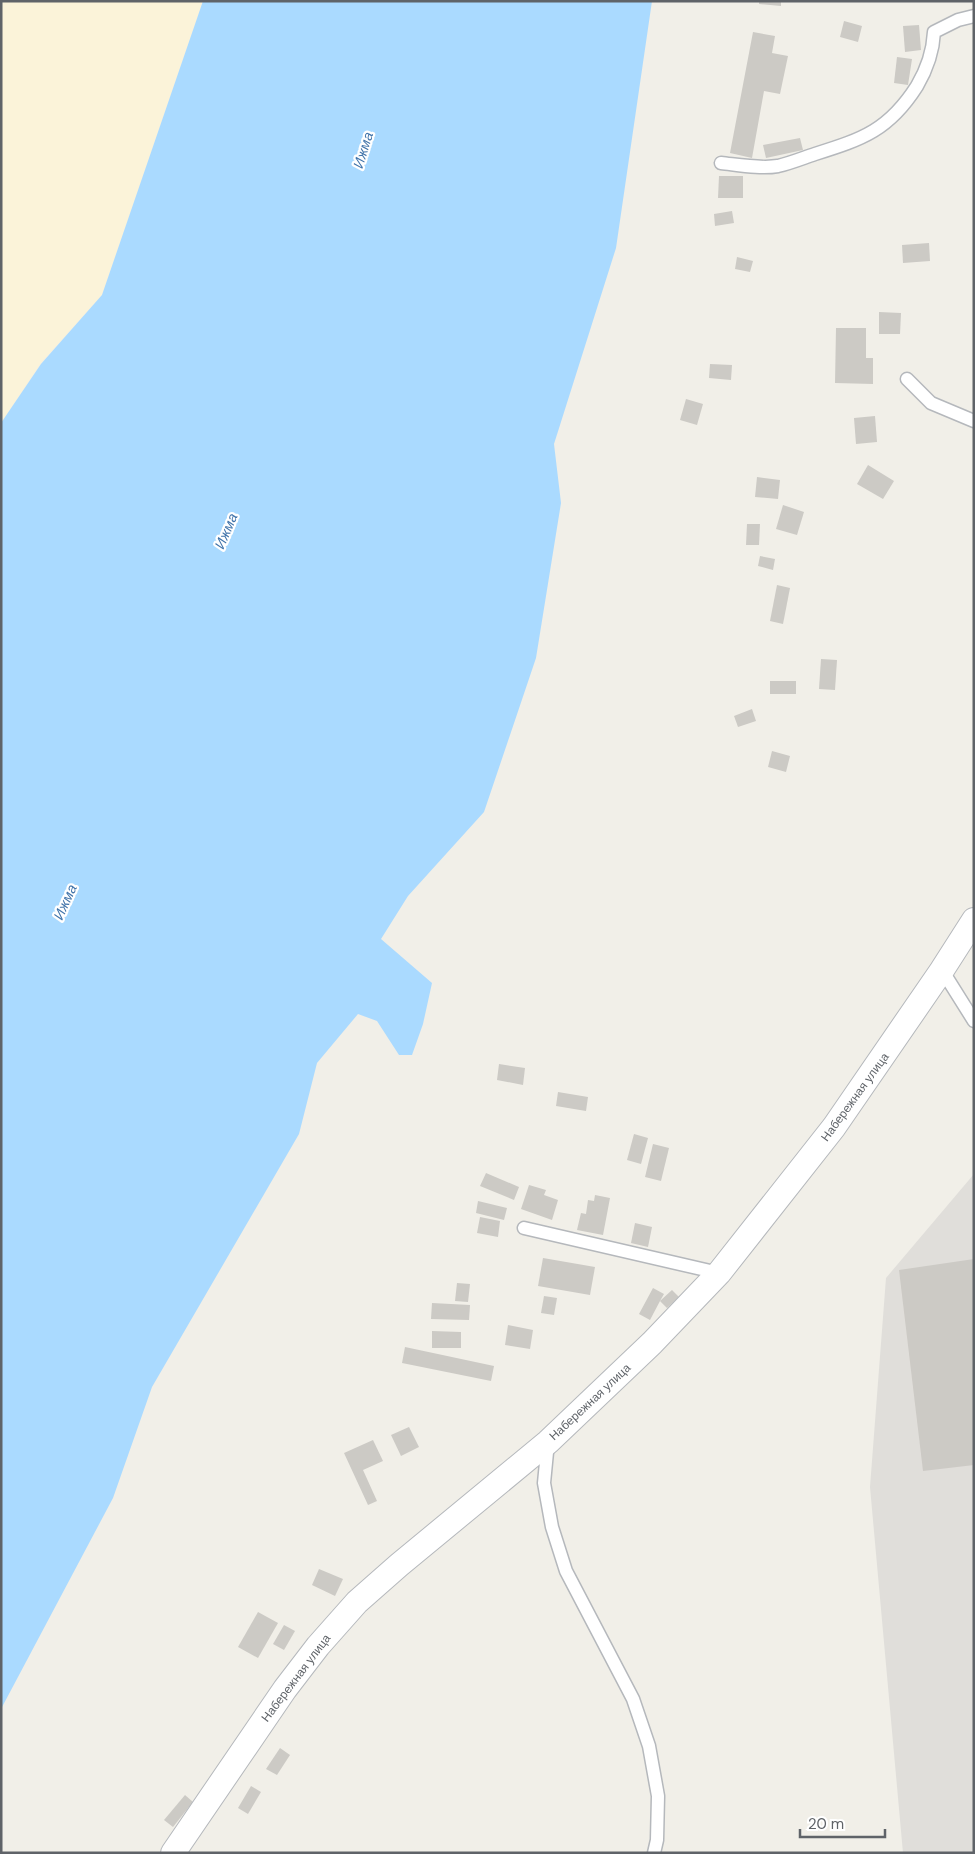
<svg xmlns="http://www.w3.org/2000/svg" width="975" height="1854" viewBox="0 0 975 1854" font-family="'DM Sans',sans-serif">
  <style>
    .industrial { fill: #e0deda }
    .sand { fill: #fbf3d9 }
    .water { fill: #aadaff }
    .building { fill: #cccac5 }
    .lines { fill: none; stroke-linecap: round; stroke-linejoin: round }
    .service-casing { stroke: #b5b8bc; stroke-width: 15 }
    .minor-casing { stroke: #b5b8bc; stroke-width: 26 }
    .service { stroke: #fff; stroke-width: 12 }
    .minor { stroke: #fff; stroke-width: 24 }
    .labels { text-anchor: middle; stroke-width: 4.5; stroke-linejoin: round; paint-order: stroke }
    .street-label { font-size: 12px; fill: #5f6368; stroke: #fff }
    .water-label { font-size: 14px; font-style: italic; fill: #4174aa; stroke: #fff }
  </style>
  <rect width="100%" height="100%" fill="#f1efe8"/>
  <polygon class="industrial" points="974,1174 974,1853 903,1853 870,1487 886,1278"/>
  <polygon class="sand" points="1,1 203,1 102,295 41,363 1,423"/>
  <polygon class="water" points="203,1 652,1 616,248 554,444 561,503 536,658 484,812 408,896 381,939 432,983 423,1024 412,1055 399,1055 377,1021 358,1014 317,1063 299,1134 152,1387 113,1498 1,1709 1,423 41,364 102,295"/>
  <g class="building">
    <polygon points="759,1 781,1 781,6 759,4"/>
    <polygon points="844,21 862,26 858,42 840,37"/>
    <polygon points="919,25 921,50 905,52 903,26"/>
    <polygon points="753,32 775,36 772,53 788,56 780,94 764,91 752,158 730,153"/>
    <polygon points="897,57 912,59 908,85 894,83"/>
    <polygon points="800,138 803,150 766,158 763,145"/>
    <polygon points="719,176 743,176 743,198 718,198"/>
    <polygon points="732,211 734,223 715,226 714,214"/>
    <polygon points="929,243 930,261 903,263 902,245"/>
    <polygon points="737,257 753,261 750,272 735,269"/>
    <polygon points="879,312 901,313 900,334 879,334"/>
    <polygon points="836,328 866,328 866,358 873,358 873,384 835,383"/>
    <polygon points="710,364 732,365 731,380 709,378"/>
    <polygon points="686,399 703,404 697,425 680,420"/>
    <polygon points="875,416 877,442 856,444 854,418"/>
    <polygon points="868,465 894,481 883,499 857,484"/>
    <polygon points="757,477 780,480 778,499 755,497"/>
    <polygon points="783,505 804,512 797,535 776,529"/>
    <polygon points="747,524 760,524 759,545 746,545"/>
    <polygon points="760,556 775,559 773,570 758,566"/>
    <polygon points="777,585 790,588 783,624 770,621"/>
    <polygon points="821,659 837,660 835,690 819,689"/>
    <rect x="770" y="681" width="26" height="13"/>
    <polygon points="752,709 756,721 738,727 734,716"/>
    <polygon points="772,751 790,756 786,772 768,767"/>
    <polygon points="499,1064 525,1068 523,1085 497,1080"/>
    <polygon points="558,1092 588,1097 586,1111 556,1106"/>
    <polygon points="634,1134 648,1138 641,1164 627,1160"/>
    <polygon points="653,1144 669,1148 661,1181 645,1177"/>
    <polygon points="486,1173 519,1187 514,1200 480,1186"/>
    <polygon points="529,1185 546,1190 544,1195 558,1200 552,1220 521,1209"/>
    <polygon points="595,1195 610,1198 603,1235 577,1230 581,1213 586,1214 588,1200 594,1201"/>
    <polygon points="478,1201 507,1208 504,1220 476,1213"/>
    <polygon points="480,1217 500,1221 498,1237 477,1233"/>
    <polygon points="635,1223 652,1227 648,1247 631,1243"/>
    <polygon points="543,1258 595,1267 590,1295 538,1286"/>
    <polygon points="974,1259 974,1465 923,1471 899,1270"/>
    <polygon points="457,1283 470,1284 468,1302 455,1301"/>
    <polygon points="653,1288 664,1294 660,1301 672,1290 679,1297 667,1308 660,1301 650,1320 639,1314"/>
    <polygon points="544,1296 557,1298 554,1315 541,1313"/>
    <polygon points="432,1303 470,1305 469,1320 431,1319"/>
    <polygon points="508,1325 533,1330 530,1349 505,1345"/>
    <polygon points="432,1331 461,1332 461,1348 432,1348"/>
    <polygon points="405,1347 494,1366 491,1381 402,1363"/>
    <polygon points="409,1427 419,1447 401,1456 391,1435"/>
    <polygon points="373,1440 383,1461 363,1470 377,1501 368,1505 344,1453"/>
    <polygon points="319,1569 343,1579 335,1596 312,1585"/>
    <polygon points="258,1612 278,1623 258,1658 238,1647"/>
    <polygon points="284,1625 295,1631 284,1650 273,1644"/>
    <polygon points="280,1748 290,1755 277,1775 266,1769"/>
    <polygon points="251,1786 261,1792 248,1814 238,1808"/>
    <polygon points="185,1795 193,1802 173,1827 164,1820"/>
  </g>
  <g class="lines">
    <g class="service-casing">
      <g id="service">
        <path d="M721,163C739,165 761,169 778,166C791,163 803,158 815,154C863,139 889,130 917,86C927,69 933,52 934,32L958,20L974,16"/>
        <polyline points="907,379 931,403 974,421"/>
        <polyline points="942,970 974,1021"/>
        <polyline points="524,1228 719,1273"/>
        <polyline points="548,1442 544,1483 552,1527 566,1571 633,1699 649,1746 658,1796 657,1840 654,1853"/>
      </g>
    </g>
    <g class="minor-casing">
      <polyline id="minor" points="173,1853 285,1689 318,1646 357,1602 399,1565 548,1442 652,1343 719,1273 834,1127 942,970 974,920"/>
    </g>
    <use href="#service" class="service"/>
    <use href="#minor" class="minor"/>
  </g>
  <g class="labels">
    <g class="street-label">
      <text transform="translate(855 1097) rotate(-54)" y="4">Набережная улица</text>
      <text transform="translate(590 1402) rotate(-43)" y="4">Набережная улица</text>
      <text transform="translate(296 1678) rotate(-53)" y="4">Набережная улица</text>
    </g>
    <g class="water-label">
      <text transform="translate(363 150) rotate(-73)" y="5">Ижма</text>
      <text transform="translate(226 531) rotate(-67)" y="5">Ижма</text>
      <text transform="translate(65 902) rotate(-66)" y="5">Ижма</text>
    </g>
  </g>
  <rect width="975" height="1854" fill="none" stroke="#5f6368" stroke-width="5"/>
  <path d="M800 1829v8h85v-8" fill="none" stroke="#5f6368" stroke-width="2.5"/>
  <text x="808" y="1829" font-size="15" fill="#5f6368" stroke="#ffffff" stroke-width="4" paint-order="stroke">20 m</text>
</svg>
